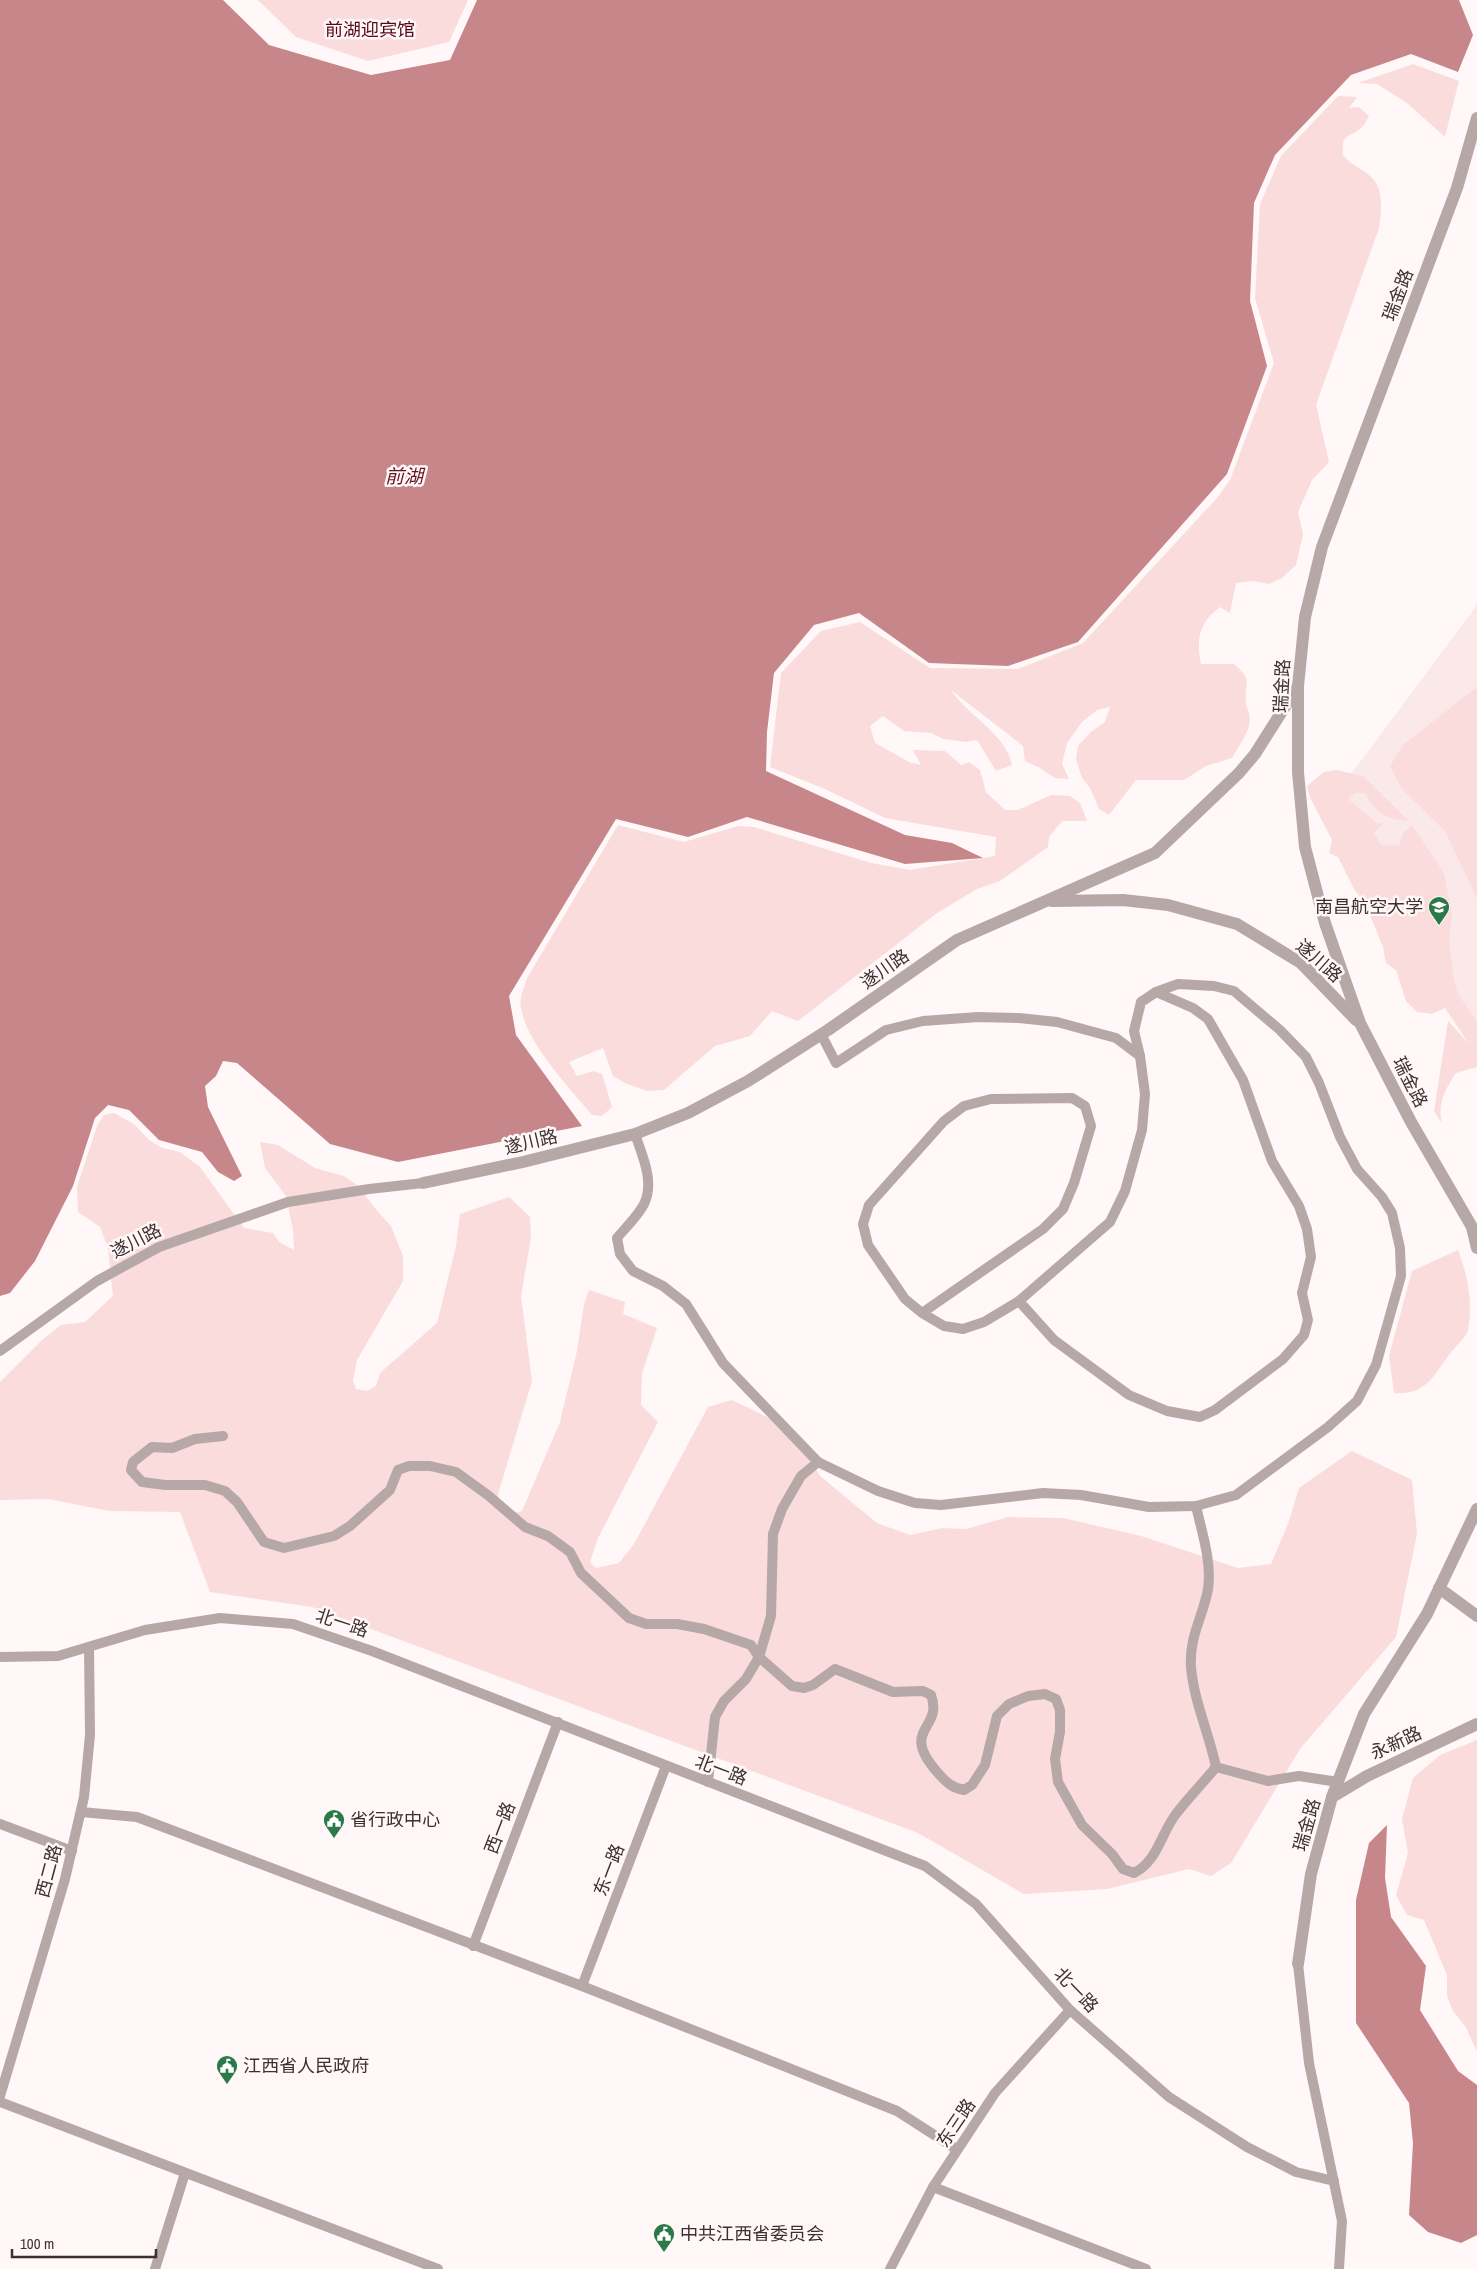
<svg xmlns="http://www.w3.org/2000/svg" width="1477" height="2269" viewBox="0 0 1477 2269" font-family="'Archivo Narrow','Noto Sans SC',sans-serif">
  <style>
    .built { fill: #fbe9ea }
    .green { fill: #fadcdc }
    .water { fill: #c7878a }
    .lines { fill: none; stroke-linecap: round; stroke-linejoin: round }
    .minor { stroke: #b7a8a8; stroke-width: 10 }
    .tertiary { stroke: #b7a8a8; stroke-width: 12 }
    .labels { text-anchor: middle; stroke-width: 5; stroke-linejoin: round; paint-order: stroke }
    .park-label { font-size: 18px; fill: #570719; stroke: #fff7f8 }
    .street-label { font-size: 18px; fill: #3d3030; stroke: #fff7f8 }
    .poi-label { font-size: 18px; fill: #3d3030; stroke: #fff7f8; text-anchor: start }
    .water-label { font-size: 19px; font-style: italic; fill: #651724; stroke: #fff7f8 }
  </style>
  <rect width="100%" height="100%" fill="#fff7f8"/>
  <polygon class="built" points="1477,600 1477,1044 1325,809 1475,608"/>
  <g class="green">
    <polygon points="258,0 468,0 449,42 368,61 296,37"/>
    <polygon points="1413,64 1459,81 1445,137 1407,103 1377,84 1358,83"/>
    <path d="M1338,96L1357,97L1349,108L1359,107L1369,116C1367,119 1365,125 1362,127C1349,139 1341,132 1343,155C1351,165 1361,168 1370,176C1385,188 1381,212 1379,228L1316,405L1329,462L1312,480L1298,512L1303,534L1296,565L1282,578L1269,584L1254,581L1236,583L1230,613L1220,607C1199,623 1196,638 1201,664H1234C1254,681 1244,681 1246,703C1246,707 1249,710 1249,714C1253,729 1239,745 1232,758L1206,766L1184,780H1136L1109,815L1099,809L1090,788L1082,778L1076,759L1078,746L1091,732L1105,722L1110,707L1097,710L1082,722L1067,743L1062,764L1069,779L1055,778L1040,768L1025,761L1023,746L951,690C967,716 1005,732 1012,765L996,771L977,740L966,742L943,739L931,733L904,731L883,716L870,726L875,743L909,762L921,765L913,750L945,751L961,765L969,762L980,770L986,792L1005,810H1018L1051,795L1070,796L1080,803L1087,821H1062L1049,837L1048,847L1000,881L977,889L937,913L798,1021L772,1011L750,1036L715,1046L664,1090L648,1091L627,1084L613,1076L603,1048L569,1062L577,1076L593,1071L602,1074L612,1107L602,1116L592,1115C569,1087 527,1044 521,1008C519,998 524,988 527,978L618,825L684,842L738,826L754,827L871,863L910,870L995,856L996,837L885,818L825,789L770,767L781,673L821,631L860,622L930,668L1018,669L1083,643L1217,498L1230,480L1274,363L1255,298L1260,204L1281,156Z"/>
    <polygon points="1477,687 1477,898 1445,831 1401,788 1390,766 1403,745"/>
    <path d="M1336,770L1363,776L1409,821C1385,819 1376,814 1365,793H1355L1348,799L1378,824L1384,823L1374,833L1381,845L1399,846L1403,833L1412,825L1444,873L1452,914L1449,942L1454,980L1458,994L1477,1022V1067L1456,1073C1445,1089 1437,1104 1442,1124L1434,1111L1448,1021L1469,1044L1445,1008L1432,1014L1417,1012L1406,1001L1396,970L1386,963L1383,947L1365,903L1354,889L1338,857L1329,853L1332,840L1310,797L1307,786L1324,772Z"/>
    <polygon points="114,1113 134,1124 149,1140 162,1148 180,1152 200,1167 244,1228 273,1233 279,1242 294,1250 293,1230 286,1196 265,1168 260,1142 278,1145 315,1168 344,1176 357,1185 378,1212 391,1226 403,1256 403,1281 357,1360 353,1380 356,1389 367,1391 376,1386 380,1373 437,1323 456,1246 460,1214 509,1197 530,1217 531,1237 521,1296 532,1381 498,1494 501,1507 511,1514 522,1511 560,1422 577,1351 584,1304 589,1290 625,1302 623,1314 657,1328 642,1373 641,1405 658,1422 598,1538 590,1562 596,1568 619,1563 634,1544 708,1407 732,1400 792,1429 820,1476 877,1523 910,1535 943,1528 966,1529 1008,1517 1063,1518 1141,1536 1238,1568 1271,1564 1288,1524 1299,1488 1352,1451 1412,1480 1417,1534 1396,1637 1300,1749 1231,1863 1211,1876 1189,1869 1107,1889 1024,1894 918,1833 312,1607 210,1592 180,1512 110,1511 48,1499 0,1500 0,1382 41,1341 61,1325 85,1322 113,1296 108,1248 100,1227 78,1212 77,1187 97,1126 104,1115"/>
    <path d="M1458,1250C1468,1276 1473,1302 1468,1330C1466,1337 1457,1345 1452,1351C1434,1374 1427,1396 1394,1393L1389,1356L1412,1271Z"/>
    <polygon points="1477,1740 1477,2051 1465,2026 1453,2011 1447,1996 1447,1975 1424,1920 1407,1915 1396,1895 1408,1853 1402,1819 1413,1778 1440,1755"/>
  </g>
  <g class="water">
    <polygon points="0,0 223,0 269,45 371,75 450,60 477,0 1459,0 1473,35 1458,72 1411,54 1351,75 1275,155 1254,203 1250,301 1267,366 1227,474 1078,642 1008,666 929,663 859,613 814,625 774,673 767,732 766,771 905,835 952,843 983,858 905,864 747,817 688,837 616,819 509,996 516,1035 582,1126 398,1162 330,1144 237,1063 223,1061 216,1076 205,1086 208,1107 242,1176 234,1181 218,1172 202,1152 159,1140 129,1110 108,1105 95,1118 73,1186 35,1261 10,1293 0,1296"/>
    <polygon points="1387,1825 1385,1878 1391,1917 1426,1966 1420,2010 1458,2071 1477,2085 1477,2235 1461,2243 1428,2232 1409,2215 1413,2143 1409,2103 1356,2023 1356,1900 1369,1843"/>
  </g>
  <g class="lines">
    <g class="minor">
      <path d="M635,1134C642,1155 655,1182 644,1204C638,1216 626,1227 617,1238L620,1254L633,1271L663,1286L686,1304L723,1363L818,1462L878,1491L915,1503L941,1505L1043,1493L1081,1495L1149,1507L1196,1506L1236,1495L1328,1427L1357,1401L1376,1365L1401,1276L1400,1248L1392,1213L1382,1197L1357,1169L1340,1137L1319,1083L1306,1057L1280,1030L1234,991L1214,986L1178,984L1156,992L1141,1002L1134,1031L1140,1056L1116,1038L1057,1022L1019,1018L978,1017L923,1021L886,1030L836,1063L821,1034"/>
      <polyline points="1019,1301 1054,1340 1129,1395 1167,1411 1200,1417 1215,1410 1283,1359 1304,1335 1308,1320 1302,1293 1311,1257 1307,1229 1299,1206 1272,1161 1243,1080 1208,1019 1193,1008 1156,992"/>
      <polyline points="922,1313 1043,1229 1063,1209 1074,1183 1091,1126 1085,1106 1072,1098 991,1099 964,1106 944,1121 869,1205 863,1224 868,1245 905,1299 922,1313 944,1326 963,1329 984,1322 1019,1301 1110,1222 1125,1191 1142,1130 1145,1094 1140,1056"/>
      <polyline points="0,1351 97,1281 159,1247 288,1202 369,1189 423,1183"/>
      <path d="M223,1436L195,1439L172,1448L152,1447L133,1462L131,1470L142,1482L165,1485H205L225,1491L237,1502L264,1542L284,1548L334,1536L350,1526L390,1490L398,1470L409,1466H430L456,1472L489,1496L525,1527L548,1536L570,1552L581,1573L629,1618L646,1624H677L704,1629L751,1645L759,1657L792,1686L804,1688L813,1685L835,1669L893,1692L923,1691L931,1695C944,1730 898,1728 938,1773C946,1782 952,1788 964,1790L972,1785L985,1765L997,1716L1009,1704L1028,1696L1045,1694L1056,1699L1060,1710V1732L1055,1759L1058,1782L1082,1825L1112,1854L1123,1869L1134,1873C1158,1861 1161,1833 1176,1814C1188,1798 1203,1783 1216,1767"/>
      <path d="M1196,1506C1202,1533 1212,1562 1208,1589C1203,1617 1189,1636 1191,1667C1194,1702 1209,1733 1216,1767L1268,1781L1299,1776L1338,1782"/>
      <polyline points="0,1657 58,1656 145,1630 220,1618 293,1624 372,1651 925,1866 976,1904 1070,2010 1169,2097 1247,2147 1296,2172 1334,2181"/>
      <polyline points="708,1782 715,1717 724,1701 746,1679 759,1657 771,1616 773,1534 782,1509 801,1476 818,1462"/>
      <polyline points="81,1812 137,1817 582,1986 897,2111 956,2149"/>
      <polyline points="0,1824 72,1851"/>
      <polyline points="473,1946 558,1722"/>
      <polyline points="1298,1964 1309,2063 1342,2221 1339,2269"/>
      <polyline points="582,1986 666,1766"/>
      <polyline points="0,2096 65,1879 84,1797 90,1735 89,1647"/>
      <polyline points="0,2102 438,2269"/>
      <polyline points="933,2187 1146,2269"/>
      <polyline points="155,2269 185,2173"/>
      <polyline points="890,2269 933,2187 995,2093 1070,2010"/>
    </g>
    <g class="tertiary">
      <polyline points="1477,118 1457,188 1322,547 1305,617 1298,686 1298,772 1305,847 1325,923 1360,1023 1411,1122 1472,1227 1477,1248"/>
      <polyline points="1052,901 1123,900 1168,905 1237,924 1301,963 1356,1020"/>
      <polyline points="423,1183 523,1162 635,1134 688,1113 748,1081 828,1030 957,940 1155,853 1239,773 1255,754 1298,686"/>
      <polyline points="1439,1588 1477,1616"/>
      <polyline points="1332,1797 1367,1776 1477,1724"/>
      <polyline points="1298,1964 1311,1874 1332,1797 1364,1714 1427,1614 1477,1509"/>
    </g>
  </g>
  <defs>
    <g id="university-pin" transform="scale(1.125)"><path d="M0 17L-7.5 6A9.5 9.5 0 1 1 7.5 6Z" fill="#2b7949" stroke="#fff7f8"/><path d="M0-5L7-2L0 1L-7-2ZM-4 1L0 2.5L4 1V4Q0 6-4 4Z" fill="#fff"/></g>
    <g id="civic-pin" transform="scale(1.125)"><path d="M0 17L-7.5 6A9.5 9.5 0 1 1 7.5 6Z" fill="#2b7949" stroke="#fff7f8"/><path d="M-.6-6.5H3V-4.5H.6V-3L4-1V1h2V6H-6V1h2V-1L-.6-3ZM-1.2 2.5V6h2.4V2.5Z" fill="#fff"/></g>
  </defs>
  <g fill-rule="evenodd">
    <use href="#university-pin" x="1439" y="907"/>
    <use href="#civic-pin" x="334" y="1820"/>
    <use href="#civic-pin" x="227" y="2066"/>
    <use href="#civic-pin" x="664" y="2234"/>
  </g>
  <g class="labels">
    <g class="park-label">
      <text x="370" y="36">前湖迎宾馆</text>
    </g>
    <g class="street-label">
      <text transform="translate(1398 295) rotate(-69)" y="6">瑞金路</text>
      <text transform="translate(1282 686) rotate(-87)" y="6">瑞金路</text>
      <text transform="translate(1319 961) rotate(41)" y="6">遂川路</text>
      <text transform="translate(885 969) rotate(-35)" y="6">遂川路</text>
      <text transform="translate(1410 1082) rotate(63)" y="6">瑞金路</text>
      <text transform="translate(531 1142) rotate(-13)" y="6">遂川路</text>
      <text transform="translate(136 1241) rotate(-27)" y="6">遂川路</text>
      <text transform="translate(342 1623) rotate(18)" y="6">北一路</text>
      <text transform="translate(1396 1743) rotate(-25)" y="6">永新路</text>
      <text transform="translate(721 1770) rotate(21)" y="6">北一路</text>
      <text transform="translate(1307 1825) rotate(-74)" y="6">瑞金路</text>
      <text transform="translate(500 1828) rotate(-69)" y="6">西一路</text>
      <text transform="translate(609 1870) rotate(-69)" y="6">东一路</text>
      <text transform="translate(49 1871) rotate(-75)" y="6">西二路</text>
      <text transform="translate(1076 1990) rotate(46)" y="6">北一路</text>
      <text transform="translate(956 2123) rotate(-56)" y="6">东三路</text>
    </g>
    <g class="poi-label">
      <text x="1423" y="913" text-anchor="end">南昌航空大学</text>
      <text x="350" y="1826">省行政中心</text>
      <text x="243" y="2072">江西省人民政府</text>
      <text x="680" y="2240">中共江西省委员会</text>
    </g>
    <g class="water-label">
      <text x="404" y="483">前湖</text>
    </g>
  </g>
  <path d="M12 2249v8h144v-8" fill="none" stroke="#3d3030" stroke-width="2.5"/>
  <text x="20" y="2249" font-size="15" fill="#3d3030" stroke="#fff7f8" stroke-width="4" paint-order="stroke">100 m</text>
</svg>
